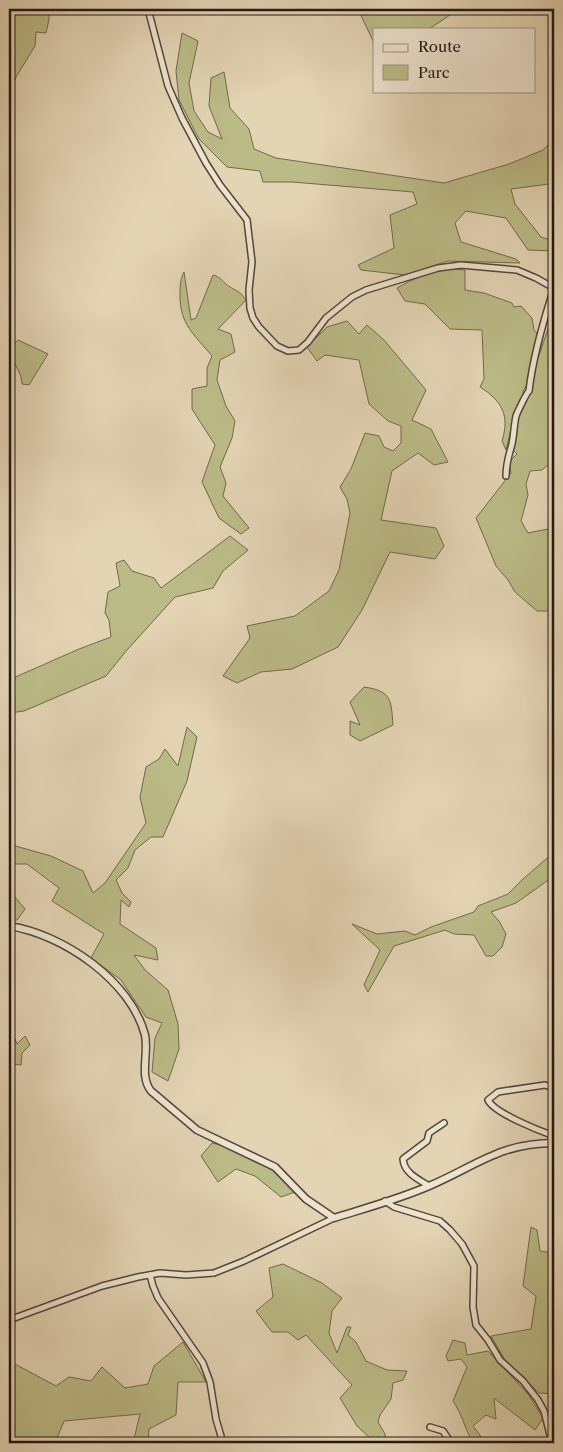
<svg xmlns="http://www.w3.org/2000/svg" width="563" height="1452" viewBox="0 0 563 1452" font-family="'Libre Caslon Text',serif">
  <style>
    .green { fill: #bbbb87; stroke: #706a4c }
    .lines { fill: none; stroke-linecap: round; stroke-linejoin: round }
    .minor-casing { stroke: #54473a; stroke-width: 8 }
    .tertiary-casing { stroke: #54473a; stroke-width: 9 }
    .minor { stroke: #ede3ce; stroke-width: 5 }
    .tertiary { stroke: #ede3ce; stroke-width: 6 }
  </style>
  <rect width="100%" height="100%" fill="#e3d4b4"/>
  <filter id="stains"><feTurbulence type="fractalNoise" baseFrequency=".004" numOctaves="4"/><feColorMatrix values="0 0 0 0 .2 0 0 0 0 .09 0 0 0 0 .02 0 0 0 .5 -.17"/></filter>
  <radialGradient id="worn" r=".72"><stop offset=".6" stop-color="#630" stop-opacity="0"/><stop offset="1" stop-color="#630" stop-opacity=".3"/></radialGradient>
  <g class="green">
    <polygon points="9,9 49,9 49,19 46,33 36,32 35,46 16,77 9,97"/>
    <polygon points="358,9 459,9 429,29 374,29 374,43"/>
    <polygon points="182,33 198,41 189,83 194,111 208,132 222,139 209,106 211,78 224,72 230,108 249,129 254,149 276,158 444,183 509,164 543,150 554,139 554,178 549,184 511,189 515,204 541,237 554,241 554,251 528,250 506,218 466,211 455,223 461,242 516,259 520,263 448,261 405,275 361,270 358,265 394,248 390,215 417,204 413,192 292,182 263,182 260,171 227,167 199,139 179,100 176,71"/>
    <path d="M451,269L465,270V290L484,293L512,303L514,307L521,306L532,318L534,330L538,334L530,370L528,383L523,391L522,403L515,413L506,450L502,441C510,415 502,401 480,387L484,379L482,330L450,329L425,304L405,301L397,288C414,278 431,272 451,269Z"/>
    <path d="M184,272L191,320L196,318L213,275C221,277 223,283 230,287C238,292 240,291 246,300L218,329L231,334L235,352L220,360L217,380L226,406L235,421L232,438L220,467L226,483L223,496L249,528L241,534L219,518L202,482L215,445L192,409V389L207,386V368L212,356C194,334 180,325 180,295C180,286 180,280 184,272Z"/>
    <polygon points="347,321 359,334 367,325 384,340 426,390 412,420 431,429 448,462 434,465 418,453 392,471 381,520 436,528 444,546 435,559 390,552 362,610 338,647 292,669 261,672 237,683 223,676 250,638 247,626 295,616 329,591 339,570 350,513 347,499 340,487 351,469 365,433 379,436 384,447 393,451 401,443 401,426 388,421 369,404 359,360 325,355 317,361 307,347 327,327"/>
    <polygon points="550,323 554,325 554,469 549,464 542,470 530,471 526,484 528,495 521,521 528,533 553,528 554,529 554,611 537,611 515,592 508,580 496,566 476,518 511,473 509,462 517,454 512,449 517,429 518,414 524,405 533,373"/>
    <path d="M18,340L48,354L29,385L22,384C21,363 0,357 18,340Z"/>
    <polygon points="230,536 248,550 223,571 213,588 175,597 127,650 106,676 24,711 9,713 9,689 11,679 79,649 111,637 109,620 105,613 108,592 120,586 116,563 124,560 132,571 154,578 161,588"/>
    <path d="M364,687C392,691 391,700 393,725L360,741L350,735V721L360,725L350,702Z"/>
    <polygon points="187,727 197,737 187,781 163,837 151,837 135,850 128,868 116,880 122,893 131,902 129,907 121,900 120,924 156,948 158,960 134,955 145,970 168,990 178,1024 179,1049 168,1081 152,1072 155,1038 162,1023 146,1017 121,980 91,958 104,934 52,901 59,888 27,864 9,864 9,846 12,845 51,856 83,871 93,893 105,883 146,823 140,797 146,767 159,759 165,749 178,766"/>
    <polygon points="554,852 554,876 516,903 491,912 499,921 506,934 502,947 493,956 486,956 474,935 454,934 445,930 394,946 368,992 364,985 380,950 352,924 377,934 405,931 415,935 431,927 474,912 478,906 508,894 522,880"/>
    <polygon points="9,894 15,897 25,909 17,920 9,921"/>
    <polygon points="9,1024 12,1025 12,1032 17,1044 25,1036 30,1045 22,1053 21,1065 13,1064 10,1092"/>
    <polygon points="212,1143 230,1147 277,1173 295,1192 281,1197 255,1176 236,1169 218,1182 201,1156"/>
    <polygon points="531,1227 537,1230 540,1251 553,1253 554,1394 539,1393 505,1360 491,1336 531,1329 536,1296 523,1286"/>
    <polygon points="283,1264 322,1283 342,1298 332,1311 329,1333 337,1353 347,1327 351,1327 348,1335 356,1342 366,1361 387,1370 407,1371 403,1380 393,1383 391,1399 380,1415 378,1422 385,1434 386,1443 365,1443 370,1438 357,1426 340,1398 352,1385 306,1335 298,1340 288,1332 272,1332 256,1311 273,1297 269,1268"/>
    <path d="M453,1340L465,1343L467,1355L488,1351L528,1394L543,1418L535,1430L494,1398L496,1419L486,1415L473,1426L486,1443H473C465,1429 462,1414 453,1401L467,1367L461,1359L448,1361L446,1356Z"/>
    <polygon points="183,1342 206,1382 178,1382 176,1415 149,1429 148,1443 133,1443 140,1414 64,1421 55,1443 9,1443 9,1364 13,1363 56,1386 69,1377 91,1381 102,1367 125,1388 148,1384 154,1366"/>
  </g>
  <g class="lines">
    <g class="minor-casing">
      <g id="minor">
        <path d="M148,9L168,86L182,118L206,163L220,185L247,220L252,262L249,290L250,308L253,318L259,327L277,346L288,351L299,350L308,342L326,318L352,297L366,290L438,268L461,265L517,270L536,278L554,288C543,322 533,356 529,391C527,392 517,413 516,416C514,425 514,434 512,444C509,455 506,463 506,476"/>
        <path d="M554,1088L545,1085L504,1091L498,1092L488,1100C494,1113 540,1131 554,1136"/>
        <path d="M429,1186C418,1179 404,1173 403,1159L427,1141L429,1133L444,1123"/>
        <polyline points="385,1201 394,1207 440,1221 450,1230 462,1244 474,1266 473,1307 476,1325 488,1340 500,1360 523,1381 538,1400 544,1411 552,1443"/>
        <polyline points="150,1275 153,1286 158,1298 203,1363 210,1382 216,1419 223,1443"/>
        <polyline points="9,1320 102,1286 138,1277 160,1273 186,1275 214,1273 244,1261 334,1218"/>
        <polyline points="430,1427 443,1431 451,1443"/>
      </g>
    </g>
    <g class="tertiary-casing">
      <path id="tertiary" d="M9,926C63,934 131,981 145,1035C149,1053 139,1076 151,1091L197,1130L275,1167L306,1199L334,1218C366,1208 399,1199 429,1186C476,1166 500,1143 554,1143"/>
    </g>
    <use href="#minor" class="minor"/>
    <use href="#tertiary" class="tertiary"/>
  </g>
  <rect width="563" height="1452" fill="none" stroke="#e3d4b4" stroke-width="30"/>
  <rect x="10" y="10" width="543" height="1432" fill="none" stroke="#251812" stroke-width="2.5"/>
  <rect x="15" y="15" width="533" height="1422" fill="none" stroke="#251812"/>
  <rect x="373" y="28" width="162" height="65" fill="#ede3ce" stroke="#9d9283"/>
  <rect x="383" y="44" width="25" height="8" fill="#ede3ce" stroke="#9d9283"/>
  <text x="418" y="52" font-size="15" fill="#251812">Route</text>
  <rect x="383" y="65" width="25" height="15" fill="#bbbb87" stroke="#9d9283"/>
  <text x="418" y="78" font-size="15" fill="#251812">Parc</text>
  <rect width="100%" height="100%" filter="url(#stains)"/>
  <rect width="100%" height="100%" fill="url(#worn)"/>
</svg>
